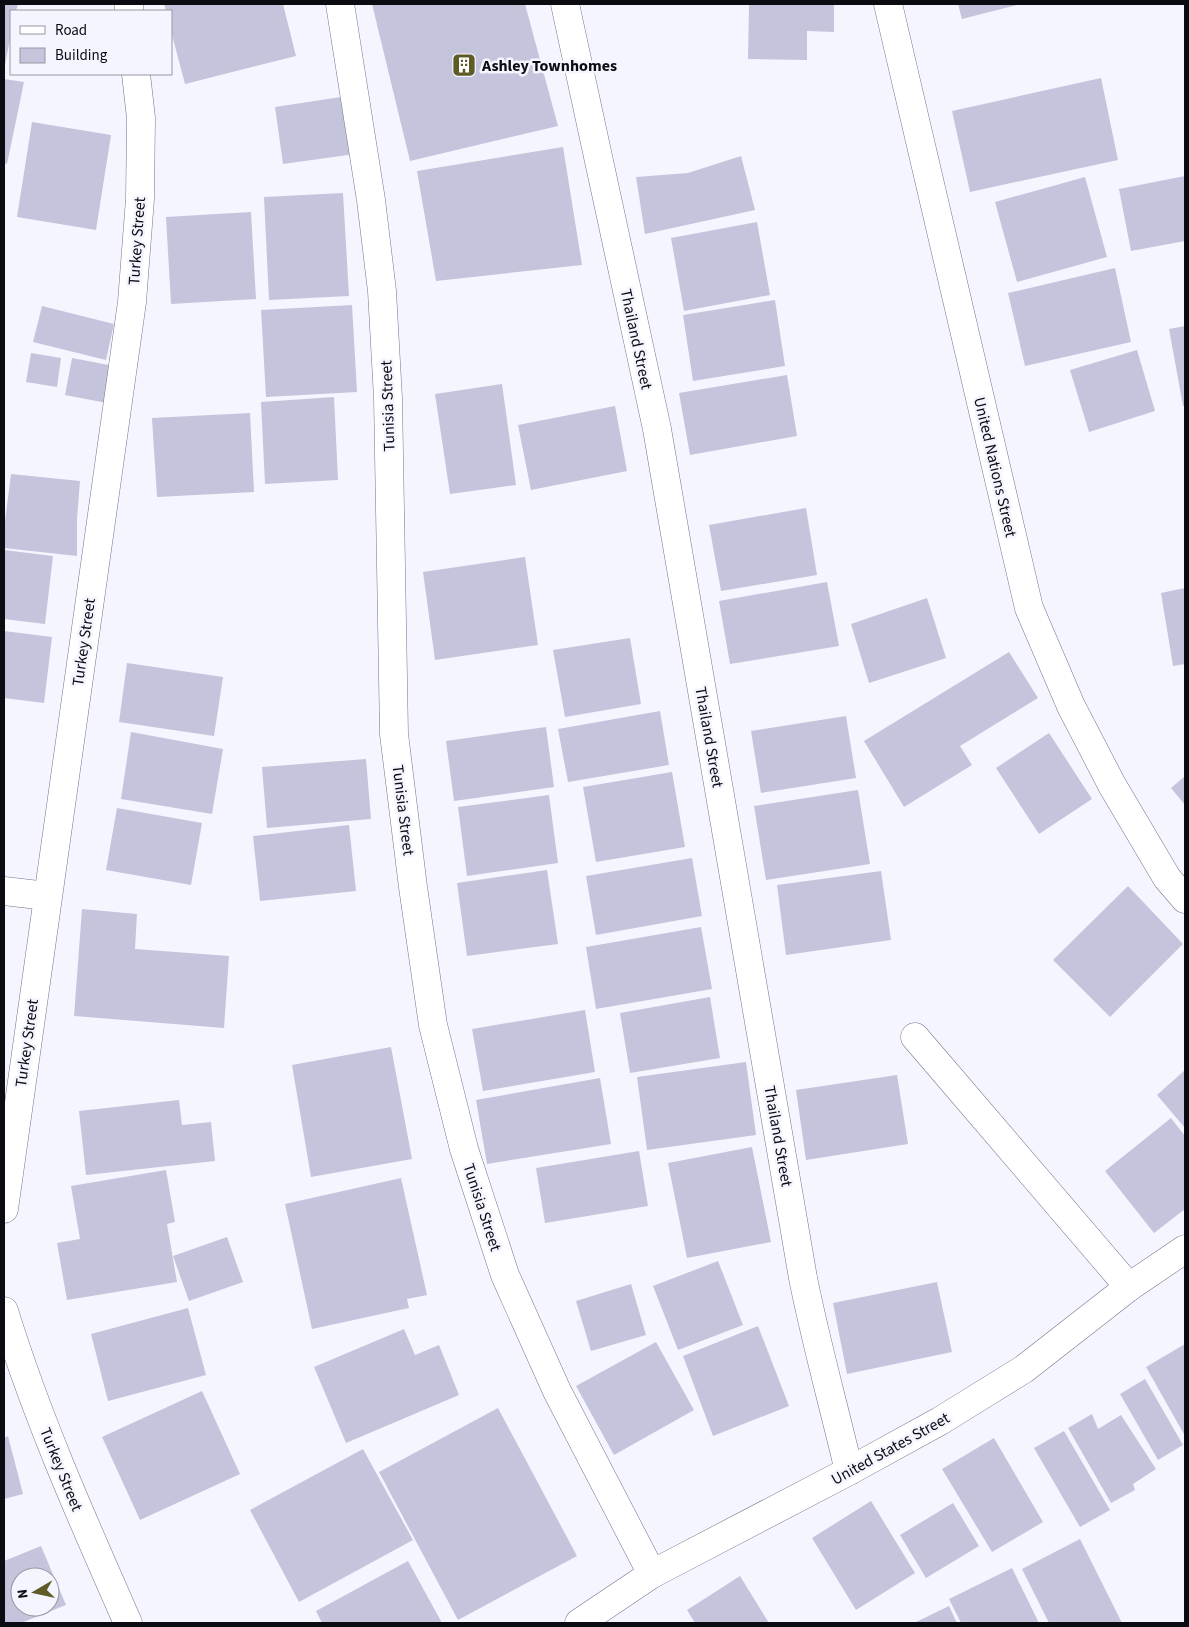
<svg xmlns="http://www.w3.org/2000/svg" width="1189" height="1627" viewBox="0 0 1189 1627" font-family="'Source Sans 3',sans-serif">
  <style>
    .building { fill: #c4c5dc; fill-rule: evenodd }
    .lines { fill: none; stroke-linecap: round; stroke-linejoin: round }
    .minor-casing { stroke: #74748a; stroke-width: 29 }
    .minor { stroke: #fff; stroke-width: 28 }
    .labels { text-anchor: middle; stroke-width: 5; stroke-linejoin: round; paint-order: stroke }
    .poi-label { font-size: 16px; font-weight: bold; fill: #0b0b12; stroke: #f4f5ff; text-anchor: start }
    .street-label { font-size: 16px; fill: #0b0b12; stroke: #f4f5ff }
  </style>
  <rect width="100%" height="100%" fill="#f4f5ff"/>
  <g class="building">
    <polygon points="4,4 18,4 16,11 11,11 11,34 5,65"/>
    <polygon points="164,4 283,4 296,56 185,84 171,31 171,11 166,11"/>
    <polygon points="372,4 525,4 558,126 410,161"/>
    <polygon points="749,4 834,4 834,32 807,31 807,60 748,59"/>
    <polygon points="958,4 1021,4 962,19"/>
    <polygon points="1101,78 1118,160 970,192 952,111"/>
    <polygon points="4,79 24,82 7,164 4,163"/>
    <polygon points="347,96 355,154 283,164 275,107"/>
    <polygon points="32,122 111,135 96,230 17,217"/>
    <polygon points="563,147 582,265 436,281 417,171"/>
    <polygon points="741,156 755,210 645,234 636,177 688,173"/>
    <polygon points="1185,176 1185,241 1131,251 1119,189"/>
    <polygon points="1085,177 1107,257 1017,282 995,202"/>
    <polygon points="343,193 349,296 269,300 264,197"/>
    <polygon points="251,212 256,299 171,304 166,217"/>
    <polygon points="757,222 770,295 684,311 671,238"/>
    <polygon points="1115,268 1131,342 1025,366 1008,293"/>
    <polygon points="775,300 785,366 693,381 683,315"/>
    <polygon points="352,305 357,392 266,397 261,310"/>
    <polygon points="42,306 114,324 106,360 33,342"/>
    <polygon points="1185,326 1185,406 1183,406 1169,329"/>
    <polygon points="1137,350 1155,411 1089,432 1070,370"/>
    <polygon points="31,353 61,358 57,387 26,382"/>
    <polygon points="72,358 114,366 107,403 65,395"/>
    <polygon points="787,375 797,436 690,455 679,393"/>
    <polygon points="502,384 516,485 450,494 435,394"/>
    <polygon points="334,397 338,480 265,484 261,402"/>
    <polygon points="615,406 627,471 531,490 518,425"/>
    <polygon points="250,413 254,492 157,497 152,418"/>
    <polygon points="11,474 80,481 77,519 77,556 4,548 4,529"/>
    <polygon points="806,508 817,575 721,591 709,525"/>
    <polygon points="4,550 53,556 45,624 4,619"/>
    <polygon points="525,557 538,645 435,660 423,572"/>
    <polygon points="827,582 839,646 730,664 719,601"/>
    <polygon points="1185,588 1185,664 1173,666 1161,593"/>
    <polygon points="927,598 946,658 869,683 851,624"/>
    <polygon points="4,631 52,637 44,703 4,698"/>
    <polygon points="630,638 641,704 565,717 553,650"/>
    <polygon points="1009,652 1038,698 960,746 972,765 904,807 864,741"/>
    <polygon points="127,663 223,677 214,736 119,722"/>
    <polygon points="660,711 669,765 568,782 558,729"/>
    <polygon points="846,716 856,778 761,793 751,731"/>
    <polygon points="546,727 554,787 454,801 446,741"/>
    <polygon points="131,732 223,749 212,814 121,799"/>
    <polygon points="1049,733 1092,799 1039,834 996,768"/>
    <polygon points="366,759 371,819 267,828 262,767"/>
    <polygon points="672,772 685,847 596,862 583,787"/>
    <polygon points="1185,776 1185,805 1171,788"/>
    <polygon points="858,790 870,864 766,880 754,806"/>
    <polygon points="549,795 558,863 467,876 458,807"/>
    <polygon points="117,808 202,823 191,885 106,870"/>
    <polygon points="349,825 356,891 260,901 253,836"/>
    <polygon points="692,858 702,916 596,935 586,876"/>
    <polygon points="547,870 558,944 467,956 457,883"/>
    <polygon points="881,871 891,940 786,955 777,885"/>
    <polygon points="1128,886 1183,944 1110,1017 1053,960"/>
    <polygon points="82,909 137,914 135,949 229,956 224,1028 74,1016"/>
    <polygon points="701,927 712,989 596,1009 586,947"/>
    <polygon points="710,997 720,1058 630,1073 620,1013"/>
    <polygon points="585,1010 595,1072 483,1091 472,1029"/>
    <polygon points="391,1047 412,1159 311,1177 292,1065"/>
    <polygon points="746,1062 756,1135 647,1150 637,1077"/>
    <polygon points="1185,1070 1185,1128 1157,1095"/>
    <polygon points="897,1075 908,1144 806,1160 796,1090"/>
    <polygon points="600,1078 611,1144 487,1164 476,1100"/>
    <polygon points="179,1100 182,1125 211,1122 215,1161 86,1175 79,1111"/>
    <polygon points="1171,1118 1185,1136 1185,1209 1154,1233 1105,1171"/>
    <polygon points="752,1147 771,1242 687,1258 668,1163"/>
    <polygon points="639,1151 648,1206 545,1223 536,1168"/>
    <polygon points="166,1170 175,1222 167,1224 177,1282 67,1300 57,1243 80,1239 71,1186"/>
    <polygon points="401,1178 427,1295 407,1299 409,1308 312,1329 285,1204"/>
    <polygon points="227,1237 243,1282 189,1301 173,1256"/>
    <polygon points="718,1261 743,1325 678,1350 653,1286"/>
    <polygon points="937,1282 952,1352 847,1374 833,1303"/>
    <polygon points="631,1284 646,1335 591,1351 576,1301"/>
    <polygon points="188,1308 206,1375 108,1401 91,1334"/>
    <polygon points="758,1326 789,1406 713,1436 683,1356"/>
    <polygon points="404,1329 415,1355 439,1345 459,1395 346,1443 314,1367"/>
    <polygon points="656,1342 694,1410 614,1455 576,1386"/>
    <polygon points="1185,1344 1185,1436 1146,1367"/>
    <polygon points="1145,1379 1183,1445 1158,1460 1120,1394"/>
    <polygon points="202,1391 240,1474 140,1520 102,1437"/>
    <polygon points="498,1408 577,1556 458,1620 379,1472"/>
    <polygon points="1092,1414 1098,1429 1121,1415 1156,1469 1133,1484 1135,1490 1111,1503 1068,1428"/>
    <polygon points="1064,1431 1110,1510 1080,1527 1034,1448"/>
    <polygon points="8,1436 23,1494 4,1499 4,1438"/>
    <polygon points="994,1438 1043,1522 992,1552 942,1469"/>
    <polygon points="363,1449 413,1540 299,1602 250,1510"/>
    <polygon points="871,1501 915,1573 856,1610 812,1538"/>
    <polygon points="953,1503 979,1546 926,1578 900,1535"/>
    <polygon points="1080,1539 1122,1623 1049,1623 1022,1569"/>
    <path d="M41,1546L66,1605L21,1623H4V1561ZM20,1577H50V1607H20Z"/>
    <polygon points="408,1561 442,1623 322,1623 316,1611"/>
    <polygon points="1012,1568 1039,1623 961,1623 949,1599"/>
    <polygon points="740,1576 769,1623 695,1623 687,1610"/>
    <polygon points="949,1606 957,1623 914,1623"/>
  </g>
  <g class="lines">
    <g class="minor-casing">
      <g id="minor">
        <polyline points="129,4 129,11"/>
        <polyline points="340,4 371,200 382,291 388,398 394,734 413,887 433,1025 464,1149 505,1275 557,1391 652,1574"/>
        <path d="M565,4L657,429L803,1278C816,1343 834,1407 849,1471"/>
        <polyline points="888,4 1029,608 1071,706 1112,785 1167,878 1185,899"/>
        <polyline points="4,891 47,896"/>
        <polyline points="915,1037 1129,1287"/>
        <polyline points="4,1209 132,302 140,199 141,118 136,74"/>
        <path d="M4,1311C37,1418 83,1521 128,1623"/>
        <polyline points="579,1623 652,1574 849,1471 940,1421 1024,1369 1129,1287 1185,1249"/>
      </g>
    </g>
    <use href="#minor" class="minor"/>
  </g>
  <defs>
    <g id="building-square" transform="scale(1.25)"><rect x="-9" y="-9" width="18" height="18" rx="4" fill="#5e5b27" stroke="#f4f5ff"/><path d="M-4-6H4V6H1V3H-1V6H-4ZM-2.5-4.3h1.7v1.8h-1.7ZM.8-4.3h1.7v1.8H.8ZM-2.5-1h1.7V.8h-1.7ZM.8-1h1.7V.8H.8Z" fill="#fff"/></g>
  </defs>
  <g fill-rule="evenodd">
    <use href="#building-square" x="464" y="65"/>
  </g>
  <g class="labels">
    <g class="poi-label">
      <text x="482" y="71">Ashley Townhomes</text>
    </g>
    <g class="street-label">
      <text transform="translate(136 241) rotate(-86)" y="6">Turkey Street</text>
      <text transform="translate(637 339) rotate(78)" y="6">Thailand Street</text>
      <text transform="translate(387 406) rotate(-92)" y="6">Tunisia Street</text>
      <text transform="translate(996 467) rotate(77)" y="6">United Nations Street</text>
      <text transform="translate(83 642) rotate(-82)" y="6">Turkey Street</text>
      <text transform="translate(710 737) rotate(80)" y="6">Thailand Street</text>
      <text transform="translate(404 810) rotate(83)" y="6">Tunisia Street</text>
      <text transform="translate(26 1043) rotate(-82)" y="6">Turkey Street</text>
      <text transform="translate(779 1136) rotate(80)" y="6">Thailand Street</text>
      <text transform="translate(483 1207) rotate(72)" y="6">Tunisia Street</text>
      <text transform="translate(890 1448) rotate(-29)" y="6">United States Street</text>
      <text transform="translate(62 1469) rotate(68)" y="6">Turkey Street</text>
    </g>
  </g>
  <rect width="1189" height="1627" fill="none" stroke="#0b0b12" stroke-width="10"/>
  <rect x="10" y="10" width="162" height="65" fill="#f4f5ff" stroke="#9797a0"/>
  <rect x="20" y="26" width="25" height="8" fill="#ffffff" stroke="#9797a0"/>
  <text x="55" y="35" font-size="15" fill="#0b0b12">Road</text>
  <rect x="20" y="48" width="25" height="15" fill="#c4c5dc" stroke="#9797a0"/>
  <text x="55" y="60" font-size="15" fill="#0b0b12">Building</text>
  <g transform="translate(35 1592) rotate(261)"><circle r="24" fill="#f4f5ff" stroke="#9797a0"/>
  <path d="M0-4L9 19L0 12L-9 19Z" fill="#5e5b27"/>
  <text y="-8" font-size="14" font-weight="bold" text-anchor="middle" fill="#0b0b12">N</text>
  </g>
</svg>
